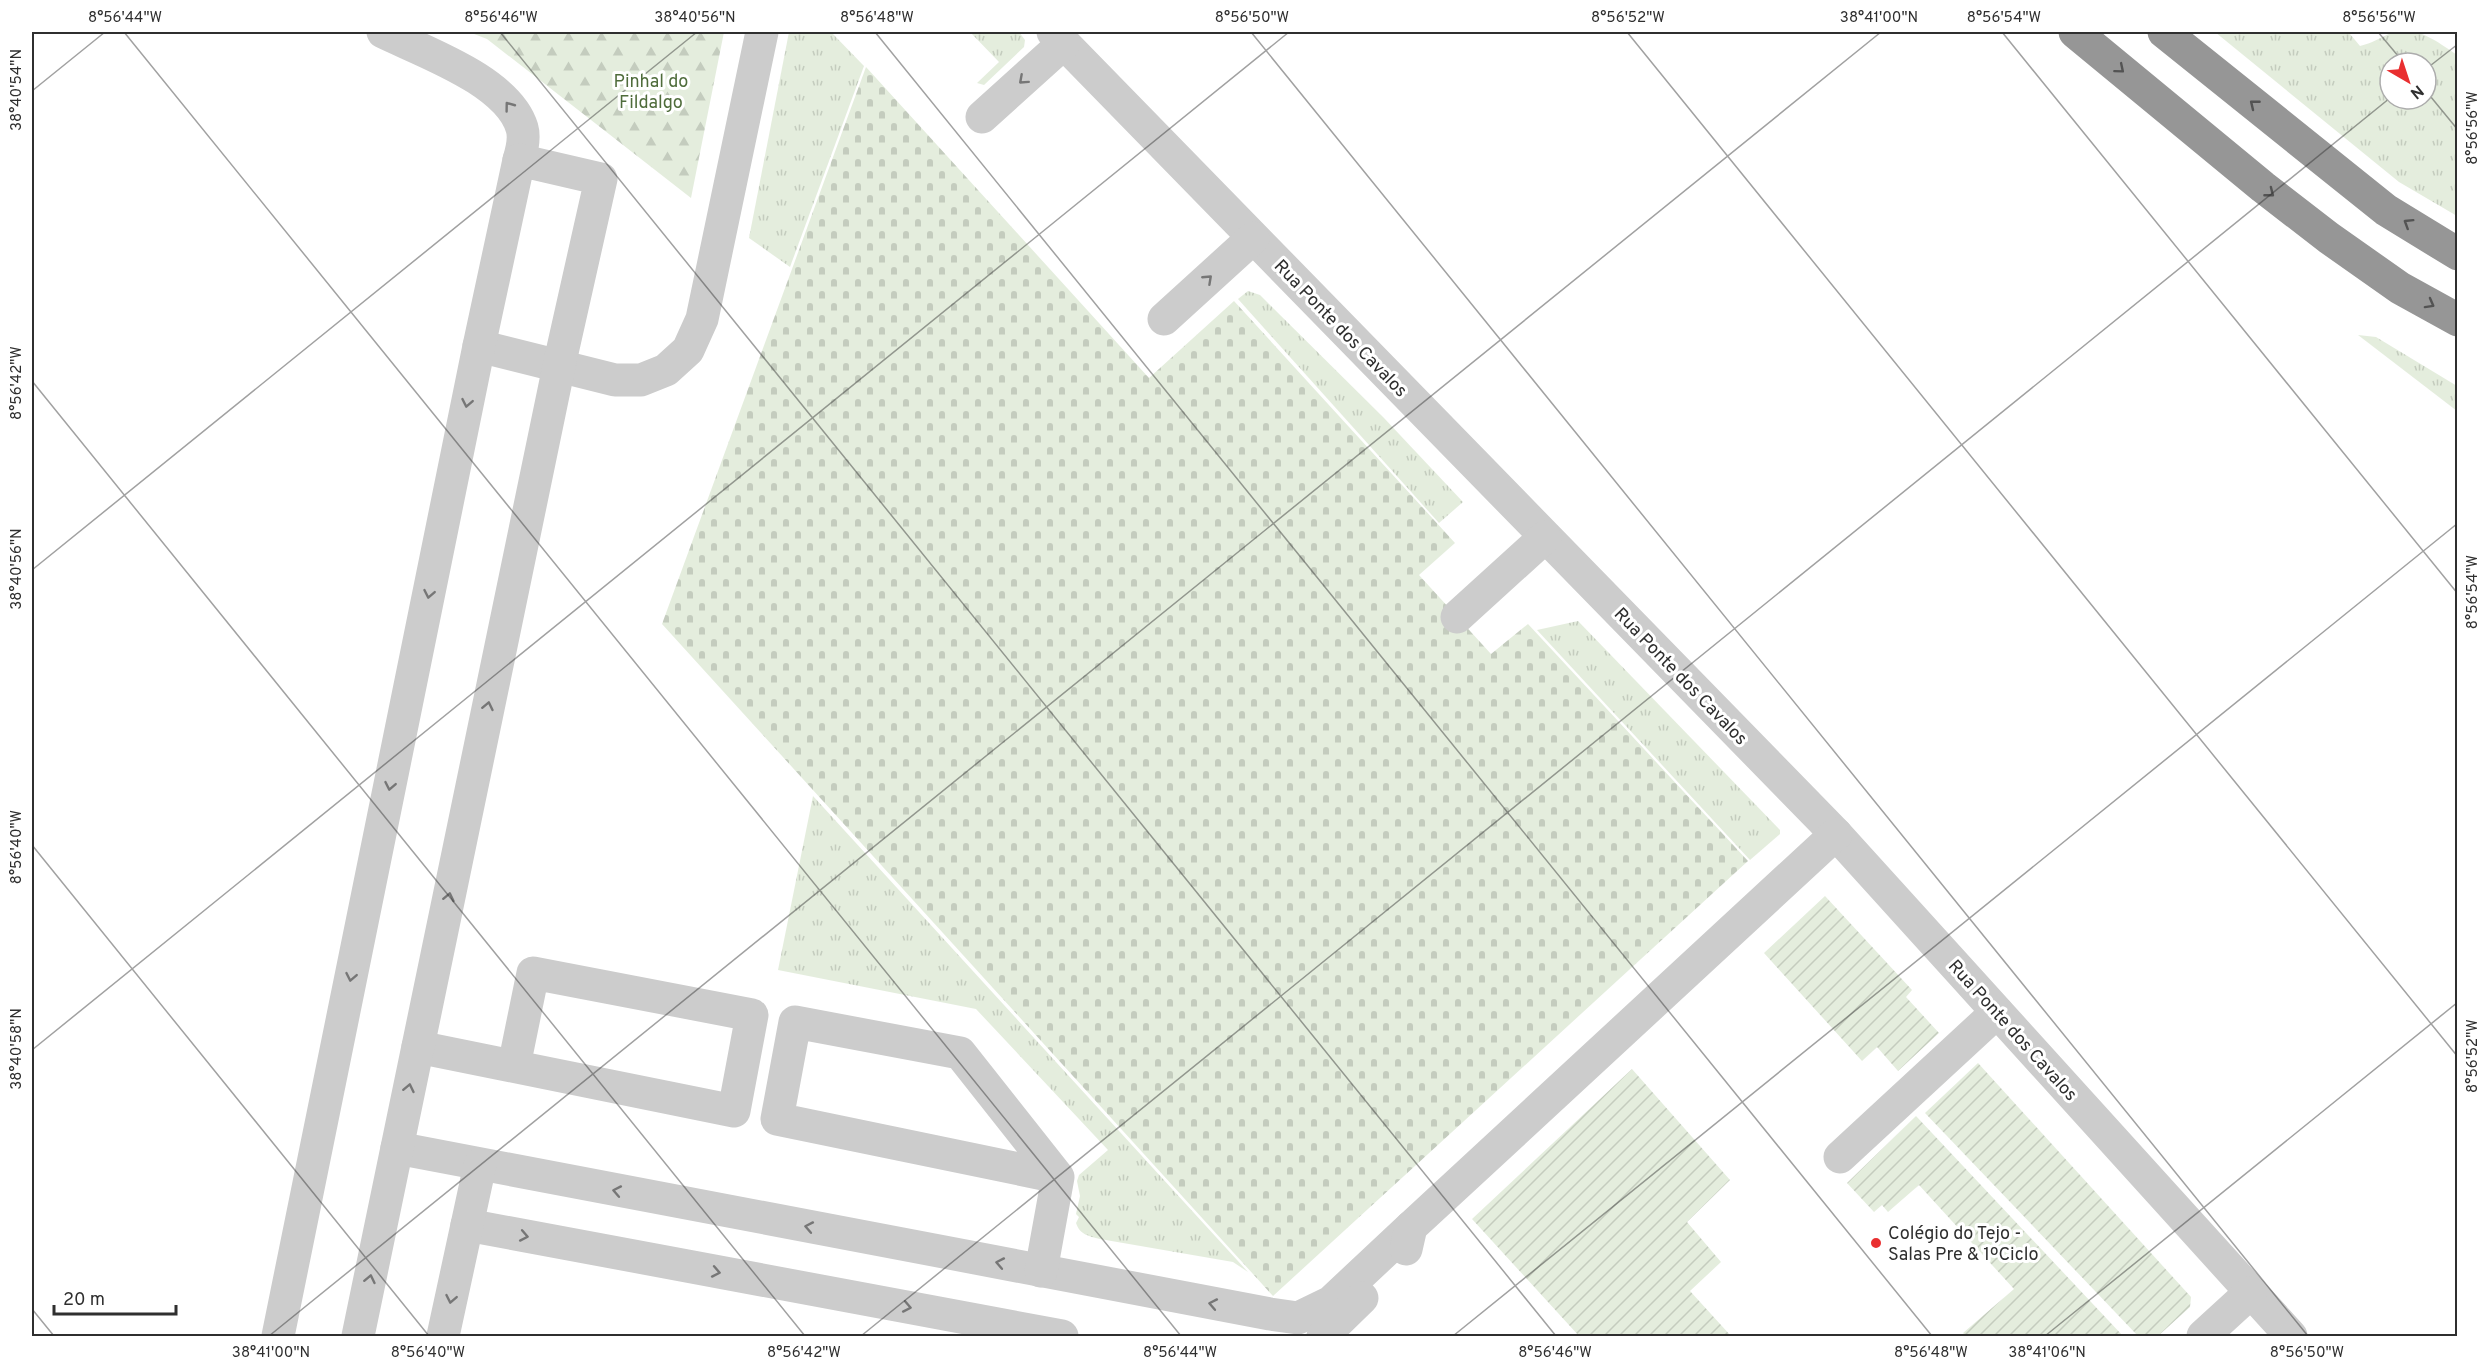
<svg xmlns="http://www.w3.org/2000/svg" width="2489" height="1368" viewBox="0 0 2489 1368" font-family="Overpass,sans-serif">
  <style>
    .grass { fill: url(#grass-tufts); fill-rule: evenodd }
    .forest { fill: url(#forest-firs) }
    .cemetery { fill: url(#cemetery-stones) }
    .garden { fill: url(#garden-furrows) }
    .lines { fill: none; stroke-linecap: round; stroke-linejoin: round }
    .minor { stroke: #ccc; stroke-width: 33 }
    .highway { stroke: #969696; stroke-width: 33 }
    .oneway { stroke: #535353 }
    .oneway2 { stroke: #767676 }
    .ticks { fill: none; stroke: #2f2f2f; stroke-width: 1.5; stroke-opacity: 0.45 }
    .poi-dot { fill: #e92f30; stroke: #fff; stroke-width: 2 }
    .labels { text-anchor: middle; stroke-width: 6; stroke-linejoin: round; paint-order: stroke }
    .park-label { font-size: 18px; fill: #4f6c3b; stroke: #fff }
    .street-label { font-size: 18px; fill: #2f2f2f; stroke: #fff }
    .poi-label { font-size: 18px; fill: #2f2f2f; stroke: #fff; text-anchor: start }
    .neatline { fill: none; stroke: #2f2f2f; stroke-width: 2 }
    .ticks-label { font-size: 15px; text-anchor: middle; fill: #2f2f2f }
  </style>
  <defs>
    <pattern id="grass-tufts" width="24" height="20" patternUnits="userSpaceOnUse" patternTransform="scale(1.5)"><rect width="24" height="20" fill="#e4eddd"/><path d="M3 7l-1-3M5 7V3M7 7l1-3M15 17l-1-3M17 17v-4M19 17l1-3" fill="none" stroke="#c4ccbe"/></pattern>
    <pattern id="forest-firs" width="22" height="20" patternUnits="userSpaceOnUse" patternTransform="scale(1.5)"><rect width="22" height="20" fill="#e4eddd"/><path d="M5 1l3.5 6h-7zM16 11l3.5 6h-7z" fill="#c4ccbe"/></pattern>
    <pattern id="cemetery-stones" width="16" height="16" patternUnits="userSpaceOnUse" patternTransform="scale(1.5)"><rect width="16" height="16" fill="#e4eddd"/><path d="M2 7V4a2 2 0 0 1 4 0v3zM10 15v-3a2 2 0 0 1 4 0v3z" fill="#c4ccbe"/></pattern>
    <pattern id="garden-furrows" width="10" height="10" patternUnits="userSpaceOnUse" patternTransform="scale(1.5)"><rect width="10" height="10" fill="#e4eddd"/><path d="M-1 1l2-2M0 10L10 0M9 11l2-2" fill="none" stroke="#c4ccbe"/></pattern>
  </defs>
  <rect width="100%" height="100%" fill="#fff"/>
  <g class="grass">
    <polygon points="789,32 831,32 864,66 790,267 749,238"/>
    <polygon points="970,32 1019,32 1025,40 1024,47 984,85 977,83 999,62"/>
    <path d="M2215,32H2350V34L2360,46C2372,43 2380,38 2391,33C2414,23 2439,43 2457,55V216L2399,182ZM2390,63H2426V99H2390Z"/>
    <polygon points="1248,291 1260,295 1384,418 1463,502 1439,523 1238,299"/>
    <polygon points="2358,335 2376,337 2457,386 2457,411"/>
    <polygon points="1578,621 1780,830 1780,834 1750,860 1537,630"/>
    <path d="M813,796L1248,1272L1233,1262L1100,1239C1089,1236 1080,1235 1076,1223L1079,1217L1076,1214L1080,1196L1077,1181L1079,1175L1108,1150L976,1009L778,970Z"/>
  </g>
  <polygon class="forest" points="469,32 724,32 691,198 487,39"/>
  <polygon class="cemetery" points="866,67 1149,378 1234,301 1455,543 1419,575 1491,654 1528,624 1748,861 1273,1296 662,624"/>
  <g class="garden">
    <polygon points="1825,896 1912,990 1906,997 1939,1033 1898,1071 1877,1047 1862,1061 1764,953"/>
    <polygon points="1978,1063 2191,1297 2190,1307 2158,1336 2138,1336 1925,1113"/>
    <polygon points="1632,1069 1730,1180 1687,1222 1721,1262 1690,1291 1731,1336 1579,1336 1472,1219"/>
    <polygon points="1916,1116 2123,1336 1966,1336 1963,1333 2014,1289 1919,1185 1888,1212 1882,1205 1874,1212 1847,1183"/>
  </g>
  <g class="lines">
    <g class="minor">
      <path d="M383,32C424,52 508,81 522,128C525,138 522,150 519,160"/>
      <polyline points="1053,32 1836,834 2291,1336"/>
      <polyline points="982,117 1064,43"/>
      <polyline points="1164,319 1253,238"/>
      <polyline points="479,346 615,380 641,380 666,370 688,350 702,319 762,32"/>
      <polyline points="1457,617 1545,537"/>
      <polyline points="418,1047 734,1111 752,1015 533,973 514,1066"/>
      <polyline points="397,1148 1270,1314 1298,1318 1331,1302 1411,1227"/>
      <polyline points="1840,1157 1997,1012"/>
      <polyline points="467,1225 1062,1336"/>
      <polyline points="1406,1249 1411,1227 1836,834"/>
      <polyline points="1041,1271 1058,1177 777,1119 795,1022 960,1053 1058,1177"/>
      <polyline points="278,1336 479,346 519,160 601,179 559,366 358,1336"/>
      <polyline points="443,1336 480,1165"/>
      <polyline points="1323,1336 1362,1298"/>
      <polyline points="2203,1336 2250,1293"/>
    </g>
    <g class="highway">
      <polyline points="2075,32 2263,187 2329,238 2400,288 2458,320"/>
      <polyline points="2164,32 2386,210 2458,254"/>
    </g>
  </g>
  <defs><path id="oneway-chevron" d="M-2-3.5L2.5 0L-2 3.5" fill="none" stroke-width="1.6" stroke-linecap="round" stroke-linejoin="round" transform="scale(1.5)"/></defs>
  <g class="oneway">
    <use href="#oneway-chevron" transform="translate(2120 69) rotate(40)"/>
    <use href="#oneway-chevron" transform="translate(2254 104) rotate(-141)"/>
    <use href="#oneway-chevron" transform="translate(2270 193) rotate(38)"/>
    <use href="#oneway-chevron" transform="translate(2408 223) rotate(-148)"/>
    <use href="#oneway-chevron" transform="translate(2430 304) rotate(29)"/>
  </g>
  <g class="oneway2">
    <use href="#oneway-chevron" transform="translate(1023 80) rotate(138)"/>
    <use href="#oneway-chevron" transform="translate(509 106) rotate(-127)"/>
    <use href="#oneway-chevron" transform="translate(1208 279) rotate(-43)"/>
    <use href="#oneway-chevron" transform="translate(467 403) rotate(101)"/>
    <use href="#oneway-chevron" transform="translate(429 594) rotate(101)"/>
    <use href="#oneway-chevron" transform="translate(488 706) rotate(-78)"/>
    <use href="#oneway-chevron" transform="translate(390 786) rotate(101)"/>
    <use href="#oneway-chevron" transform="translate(449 897) rotate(-78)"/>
    <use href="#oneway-chevron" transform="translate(351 977) rotate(101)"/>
    <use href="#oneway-chevron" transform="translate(409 1088) rotate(-78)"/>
    <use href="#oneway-chevron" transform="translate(617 1191) rotate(-169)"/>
    <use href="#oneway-chevron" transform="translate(809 1227) rotate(-169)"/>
    <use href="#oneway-chevron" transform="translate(524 1236) rotate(11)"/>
    <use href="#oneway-chevron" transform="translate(1000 1263) rotate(-169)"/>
    <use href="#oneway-chevron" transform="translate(716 1272) rotate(11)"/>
    <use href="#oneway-chevron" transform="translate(370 1279) rotate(-78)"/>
    <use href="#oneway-chevron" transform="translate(451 1299) rotate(101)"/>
    <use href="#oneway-chevron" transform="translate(1213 1304) rotate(-169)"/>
    <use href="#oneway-chevron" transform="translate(907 1307) rotate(11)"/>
  </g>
  <path class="ticks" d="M124,32L1181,1336M500,32L1556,1336M875,32L1932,1336M1251,32L2308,1336M1627,32L2458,1057M2002,32L2458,594M2378,32L2404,63M2426,69L2458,44M32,91L105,32M2426,91L2458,130M32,381L805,1336M32,570L697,32M32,845L429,1336M32,1050L1289,32M32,1309L54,1336M269,1336L1881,32M861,1336L2390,98M1453,1336L2458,523M2045,1336L2458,1002"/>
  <circle class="poi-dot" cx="1876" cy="1243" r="6"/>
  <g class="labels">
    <g class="park-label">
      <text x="651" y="87">Pinhal do<tspan x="651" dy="21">Fildalgo</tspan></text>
    </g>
    <g class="street-label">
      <text transform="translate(1341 328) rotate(46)" y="6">Rua Ponte dos Cavalos</text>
      <text transform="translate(1681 676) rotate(46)" y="6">Rua Ponte dos Cavalos</text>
      <text transform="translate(2013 1030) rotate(48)" y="6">Rua Ponte dos Cavalos</text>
    </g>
    <g class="poi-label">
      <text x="1888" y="1239">Colégio do Tejo -<tspan x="1888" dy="21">Salas Pre &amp; 1ºCiclo</tspan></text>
    </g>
  </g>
  <rect width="2489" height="1368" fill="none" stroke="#ffffff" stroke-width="66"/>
  <g transform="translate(2408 81) rotate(141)"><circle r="28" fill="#ffffff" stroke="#acacac" stroke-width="1.5"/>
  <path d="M0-4.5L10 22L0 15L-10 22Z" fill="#e92f30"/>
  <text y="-9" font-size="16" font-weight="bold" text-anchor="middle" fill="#2f2f2f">N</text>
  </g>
  <path d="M54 1305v9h122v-9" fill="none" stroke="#2f2f2f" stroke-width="3"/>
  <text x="63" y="1305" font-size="18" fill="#2f2f2f" stroke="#ffffff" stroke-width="4.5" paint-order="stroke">20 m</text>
  <rect x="33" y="33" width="2423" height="1302" class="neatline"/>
  <g class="ticks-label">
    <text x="125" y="22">8°56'44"W</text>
    <text x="501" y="22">8°56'46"W</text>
    <text x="695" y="22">38°40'56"N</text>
    <text x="877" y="22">8°56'48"W</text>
    <text x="1252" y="22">8°56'50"W</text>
    <text x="1628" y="22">8°56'52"W</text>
    <text x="1879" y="22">38°41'00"N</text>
    <text x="2004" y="22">8°56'54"W</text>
    <text x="2379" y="22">8°56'56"W</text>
    <text transform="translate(16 90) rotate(-90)" y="5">38°40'54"N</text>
    <text transform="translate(2472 128) rotate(-90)" y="5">8°56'56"W</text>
    <text transform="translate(16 383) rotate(-90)" y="5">8°56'42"W</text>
    <text transform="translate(16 569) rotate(-90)" y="5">38°40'56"N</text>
    <text transform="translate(2472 592) rotate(-90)" y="5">8°56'54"W</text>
    <text transform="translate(16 847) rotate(-90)" y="5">8°56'40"W</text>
    <text transform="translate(16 1049) rotate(-90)" y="5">38°40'58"N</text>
    <text transform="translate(2472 1056) rotate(-90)" y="5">8°56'52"W</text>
    <text x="271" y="1357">38°41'00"N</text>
    <text x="428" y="1357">8°56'40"W</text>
    <text x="804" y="1357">8°56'42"W</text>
    <text x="1180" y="1357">8°56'44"W</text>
    <text x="1555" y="1357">8°56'46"W</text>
    <text x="1931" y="1357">8°56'48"W</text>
    <text x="2047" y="1357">38°41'06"N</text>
    <text x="2307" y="1357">8°56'50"W</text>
  </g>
</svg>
